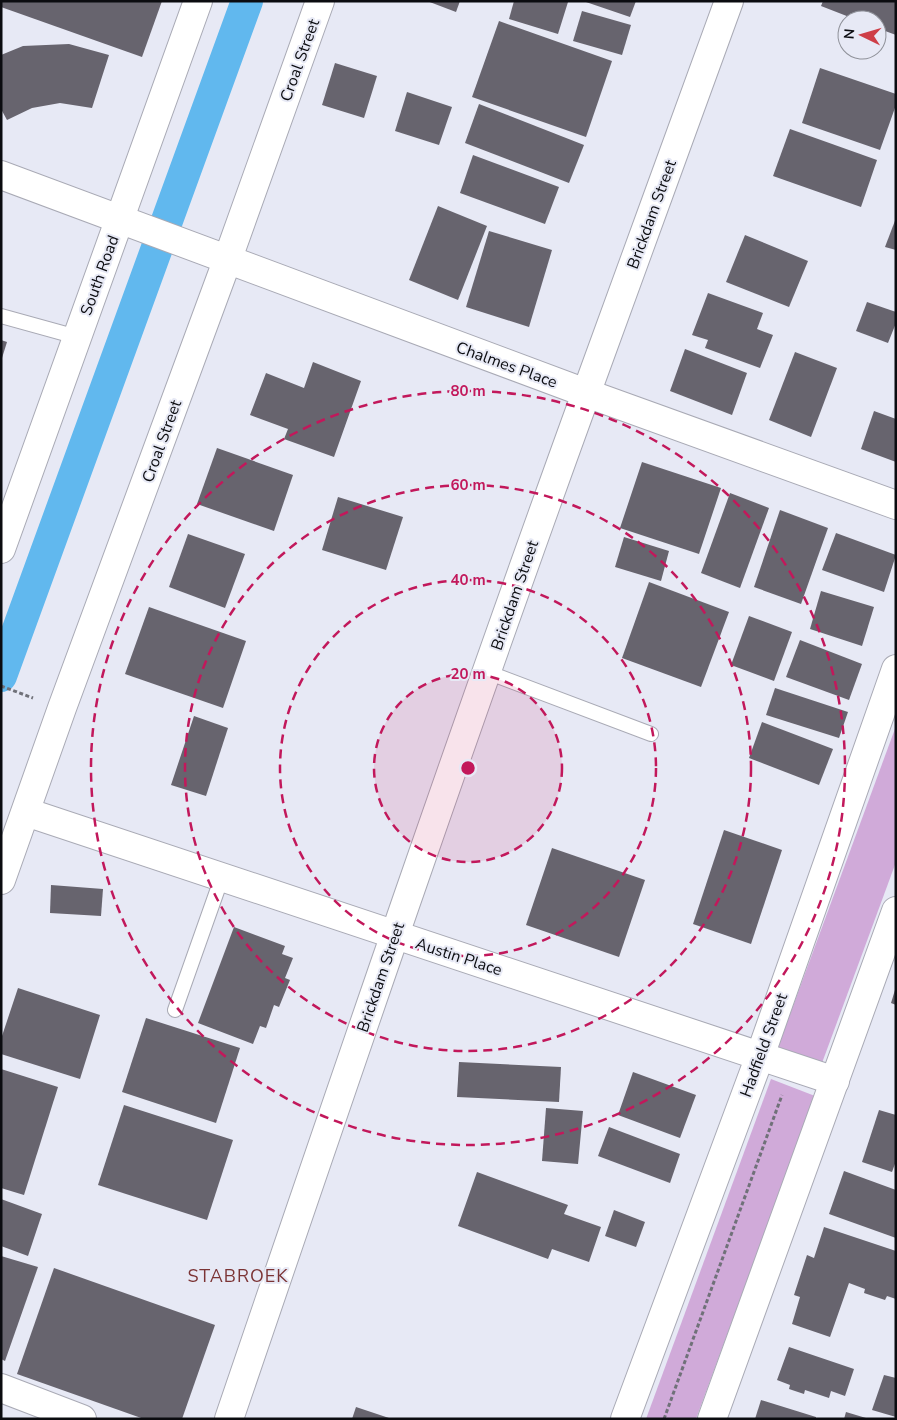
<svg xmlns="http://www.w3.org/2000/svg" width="897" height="1420" viewBox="0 0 897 1420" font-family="'Nunito Sans',sans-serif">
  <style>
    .grass { fill: #d0aad9 }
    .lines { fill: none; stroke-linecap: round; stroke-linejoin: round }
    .canal { stroke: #61b8ee; stroke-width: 32 }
    .building { fill: #67646e }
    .service-casing { stroke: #a9aab5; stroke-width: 16 }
    .minor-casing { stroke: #a9aab5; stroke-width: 30 }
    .tertiary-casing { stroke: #a9aab5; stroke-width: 30 }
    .path { stroke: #707179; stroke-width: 3; stroke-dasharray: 4 2.5; stroke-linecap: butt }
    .service { stroke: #fff; stroke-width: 14 }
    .minor { stroke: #fff; stroke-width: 28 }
    .tertiary { stroke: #fff; stroke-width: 28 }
    .ring { fill: none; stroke: #c2185b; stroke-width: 2.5; stroke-dasharray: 9 6 }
    .labels { text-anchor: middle; stroke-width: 4; stroke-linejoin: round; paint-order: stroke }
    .street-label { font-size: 16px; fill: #0b0c10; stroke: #e7e9f5 }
    .neighbourhood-label { font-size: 18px; letter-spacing: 1px; fill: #7b3334; stroke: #e7e9f5 }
    .centre { fill: #c2185b; stroke: #e7e9f5; stroke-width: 2.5 }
    .ring-label { font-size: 15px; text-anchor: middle; font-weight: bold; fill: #c2185b; stroke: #e7e9f5; stroke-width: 4; stroke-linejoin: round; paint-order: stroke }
  </style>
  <rect width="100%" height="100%" fill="#e7e9f5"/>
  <g class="grass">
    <polygon points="896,726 896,862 822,1063 778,1047"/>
    <polygon points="771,1079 815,1096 696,1419 646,1419"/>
  </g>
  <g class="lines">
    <polyline class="canal" points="1,676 247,1"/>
  </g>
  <g class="building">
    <polygon points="1,1 162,1 142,57 1,7"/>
    <polygon points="427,1 460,1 456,12"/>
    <polygon points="514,1 568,2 558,34 509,19"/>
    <polygon points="583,1 636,1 630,17"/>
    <polygon points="823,1 896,1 896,35 877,28 877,20 857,20 821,6"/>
    <polygon points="582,11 631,25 622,55 573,41"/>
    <polygon points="499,21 612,61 586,137 472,97"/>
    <polygon points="69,44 109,55 92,108 60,103 32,108 7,120 1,109 1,55 23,46"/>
    <polygon points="335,63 377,76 364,118 322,105"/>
    <polygon points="820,68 896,94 896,105 880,150 802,123"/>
    <polygon points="407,92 452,107 439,145 395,131"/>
    <polygon points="479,104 584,145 569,183 465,143"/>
    <polygon points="790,129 877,160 861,207 773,176"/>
    <polygon points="473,155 559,187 545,224 460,193"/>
    <polygon points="438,206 487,226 458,300 409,280"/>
    <polygon points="896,218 896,250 885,247"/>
    <polygon points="489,231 552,250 529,327 466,307"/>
    <polygon points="745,235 808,261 789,307 726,282"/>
    <polygon points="708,293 763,313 757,329 773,335 760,368 705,348 708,340 692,335"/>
    <polygon points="867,302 896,312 896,323 888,343 856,331"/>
    <polygon points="1,340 7,342 2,358 1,358"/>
    <polygon points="685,349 747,373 732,415 670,391"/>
    <polygon points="795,352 837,368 811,437 769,420"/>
    <polygon points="313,362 361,381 334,457 284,439 288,429 250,415 266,373 304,388"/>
    <polygon points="874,411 896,419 896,462 861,449"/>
    <polygon points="217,448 293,475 274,531 197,504"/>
    <polygon points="642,462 721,488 699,554 620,528"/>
    <polygon points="730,493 769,508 740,588 701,573"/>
    <polygon points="338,497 403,517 386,570 322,550"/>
    <polygon points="780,510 828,528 801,604 754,587"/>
    <polygon points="836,533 896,555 884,592 822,570"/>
    <polygon points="188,534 245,554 225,608 169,587"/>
    <polygon points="624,537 669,551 661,581 615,567"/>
    <polygon points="649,582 729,612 701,687 622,658"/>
    <polygon points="821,591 874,607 862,646 810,629"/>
    <polygon points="149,607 246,641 223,708 125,674"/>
    <polygon points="749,616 792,632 774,681 731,665"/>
    <polygon points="800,640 862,664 849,700 786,677"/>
    <polygon points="775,688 848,712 839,738 766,715"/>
    <polygon points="194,716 228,728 206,796 171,785"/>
    <polygon points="762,722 833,749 819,785 749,758"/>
    <polygon points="724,830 782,850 751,944 693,924"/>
    <polygon points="552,848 645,880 619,957 526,925"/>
    <polygon points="51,885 103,889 101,916 50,913"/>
    <polygon points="234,927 285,946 282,954 293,958 285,978 290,980 279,1007 274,1005 266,1028 260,1026 253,1044 198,1023"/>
    <polygon points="18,988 100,1015 80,1079 1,1054 1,1039"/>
    <polygon points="895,990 896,990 896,1005 891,1003"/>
    <polygon points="146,1018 240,1048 216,1123 122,1092"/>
    <polygon points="459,1062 561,1067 559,1102 457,1097"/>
    <polygon points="1,1069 58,1087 24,1195 1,1188"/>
    <polygon points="633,1072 696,1095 680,1138 618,1115"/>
    <polygon points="124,1105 233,1140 207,1220 98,1185"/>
    <polygon points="546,1108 583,1111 578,1164 542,1161"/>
    <polygon points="879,1110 896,1115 896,1161 892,1172 862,1162"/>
    <polygon points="609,1127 680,1154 670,1183 598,1156"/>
    <polygon points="844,1171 896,1190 896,1238 829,1214"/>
    <polygon points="477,1172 568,1205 564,1214 601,1227 589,1262 552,1249 548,1259 458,1226"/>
    <polygon points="1,1199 42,1214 28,1256 1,1246"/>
    <polygon points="614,1210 645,1222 636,1247 605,1236"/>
    <polygon points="824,1227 896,1251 896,1299 887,1296 885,1300 864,1293 865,1289 849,1283 830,1337 792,1324 800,1297 794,1295 807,1255 814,1258"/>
    <polygon points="1,1256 38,1267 5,1361 1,1359"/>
    <polygon points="54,1268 215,1325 182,1419 144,1419 17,1374"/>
    <polygon points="789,1347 854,1369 845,1396 831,1391 829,1398 805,1390 804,1394 789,1389 790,1385 777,1380"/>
    <polygon points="884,1375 896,1378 896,1417 872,1410"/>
    <polygon points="761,1400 816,1417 816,1419 755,1419"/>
    <polygon points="356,1407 389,1418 389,1419 352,1419"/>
    <polygon points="846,1412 866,1418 866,1419 844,1419"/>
  </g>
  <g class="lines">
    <g class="service-casing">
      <g id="service">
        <polyline points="1,316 77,337"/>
        <polyline points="487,672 651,734"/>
        <polyline points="175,1010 222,877"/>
      </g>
    </g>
    <g class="minor-casing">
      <g id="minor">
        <polyline points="1,175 586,393 896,505"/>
        <polyline points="26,812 835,1081"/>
        <polyline points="1,1388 82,1419"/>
        <path d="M229,1419C346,1076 463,732 587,391C634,261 682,131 729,1"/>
        <polyline points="625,1419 760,1056 896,669"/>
        <polyline points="712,1419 896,911"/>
      </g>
    </g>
    <g class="tertiary-casing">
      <g id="tertiary">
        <polyline points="1,549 198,1"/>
        <polyline points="1,880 62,708 227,261 320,1"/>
      </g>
    </g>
    <g class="path">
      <polyline points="1,686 33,698"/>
      <polyline points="664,1419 782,1095"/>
    </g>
    <use href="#service" class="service"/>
    <use href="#minor" class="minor"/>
    <use href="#tertiary" class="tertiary"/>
  </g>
  <circle cx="468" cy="768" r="94" fill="#c2185b" fill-opacity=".12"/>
  <g class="ring">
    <circle cx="468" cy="768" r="94"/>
    <circle cx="468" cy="768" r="188"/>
    <circle cx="468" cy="768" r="283"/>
    <circle cx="468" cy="768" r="377"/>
  </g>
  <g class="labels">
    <g class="street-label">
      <text transform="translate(299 60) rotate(-70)" y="6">Croal Street</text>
      <text transform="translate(651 214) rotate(-70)" y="6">Brickdam Street</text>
      <text transform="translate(99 275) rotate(-70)" y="6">South Road</text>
      <text transform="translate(507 364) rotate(20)" y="6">Chalmes Place</text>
      <text transform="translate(161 441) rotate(-70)" y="6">Croal Street</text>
      <text transform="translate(514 595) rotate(-71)" y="6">Brickdam Street</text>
      <text transform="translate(459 956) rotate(18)" y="6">Austin Place</text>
      <text transform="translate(380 977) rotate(-71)" y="6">Brickdam Street</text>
      <text transform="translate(763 1045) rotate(-70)" y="6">Hadfield Street</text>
    </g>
    <g class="neighbourhood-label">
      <text x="238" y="1282">STABROEK</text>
    </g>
  </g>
  <circle cx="468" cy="768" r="8" class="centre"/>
  <g class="ring-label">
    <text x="468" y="396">80 m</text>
    <text x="468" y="490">60 m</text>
    <text x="468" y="585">40 m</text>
    <text x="468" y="679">20 m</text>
  </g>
  <rect width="897" height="1420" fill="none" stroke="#0b0c10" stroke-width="5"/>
  <g transform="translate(862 35) rotate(275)"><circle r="24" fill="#e7e9f5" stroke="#8f9199"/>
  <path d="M0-4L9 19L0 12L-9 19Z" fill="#ce3e47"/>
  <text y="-8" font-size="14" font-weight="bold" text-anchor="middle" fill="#0b0c10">N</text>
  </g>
</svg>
